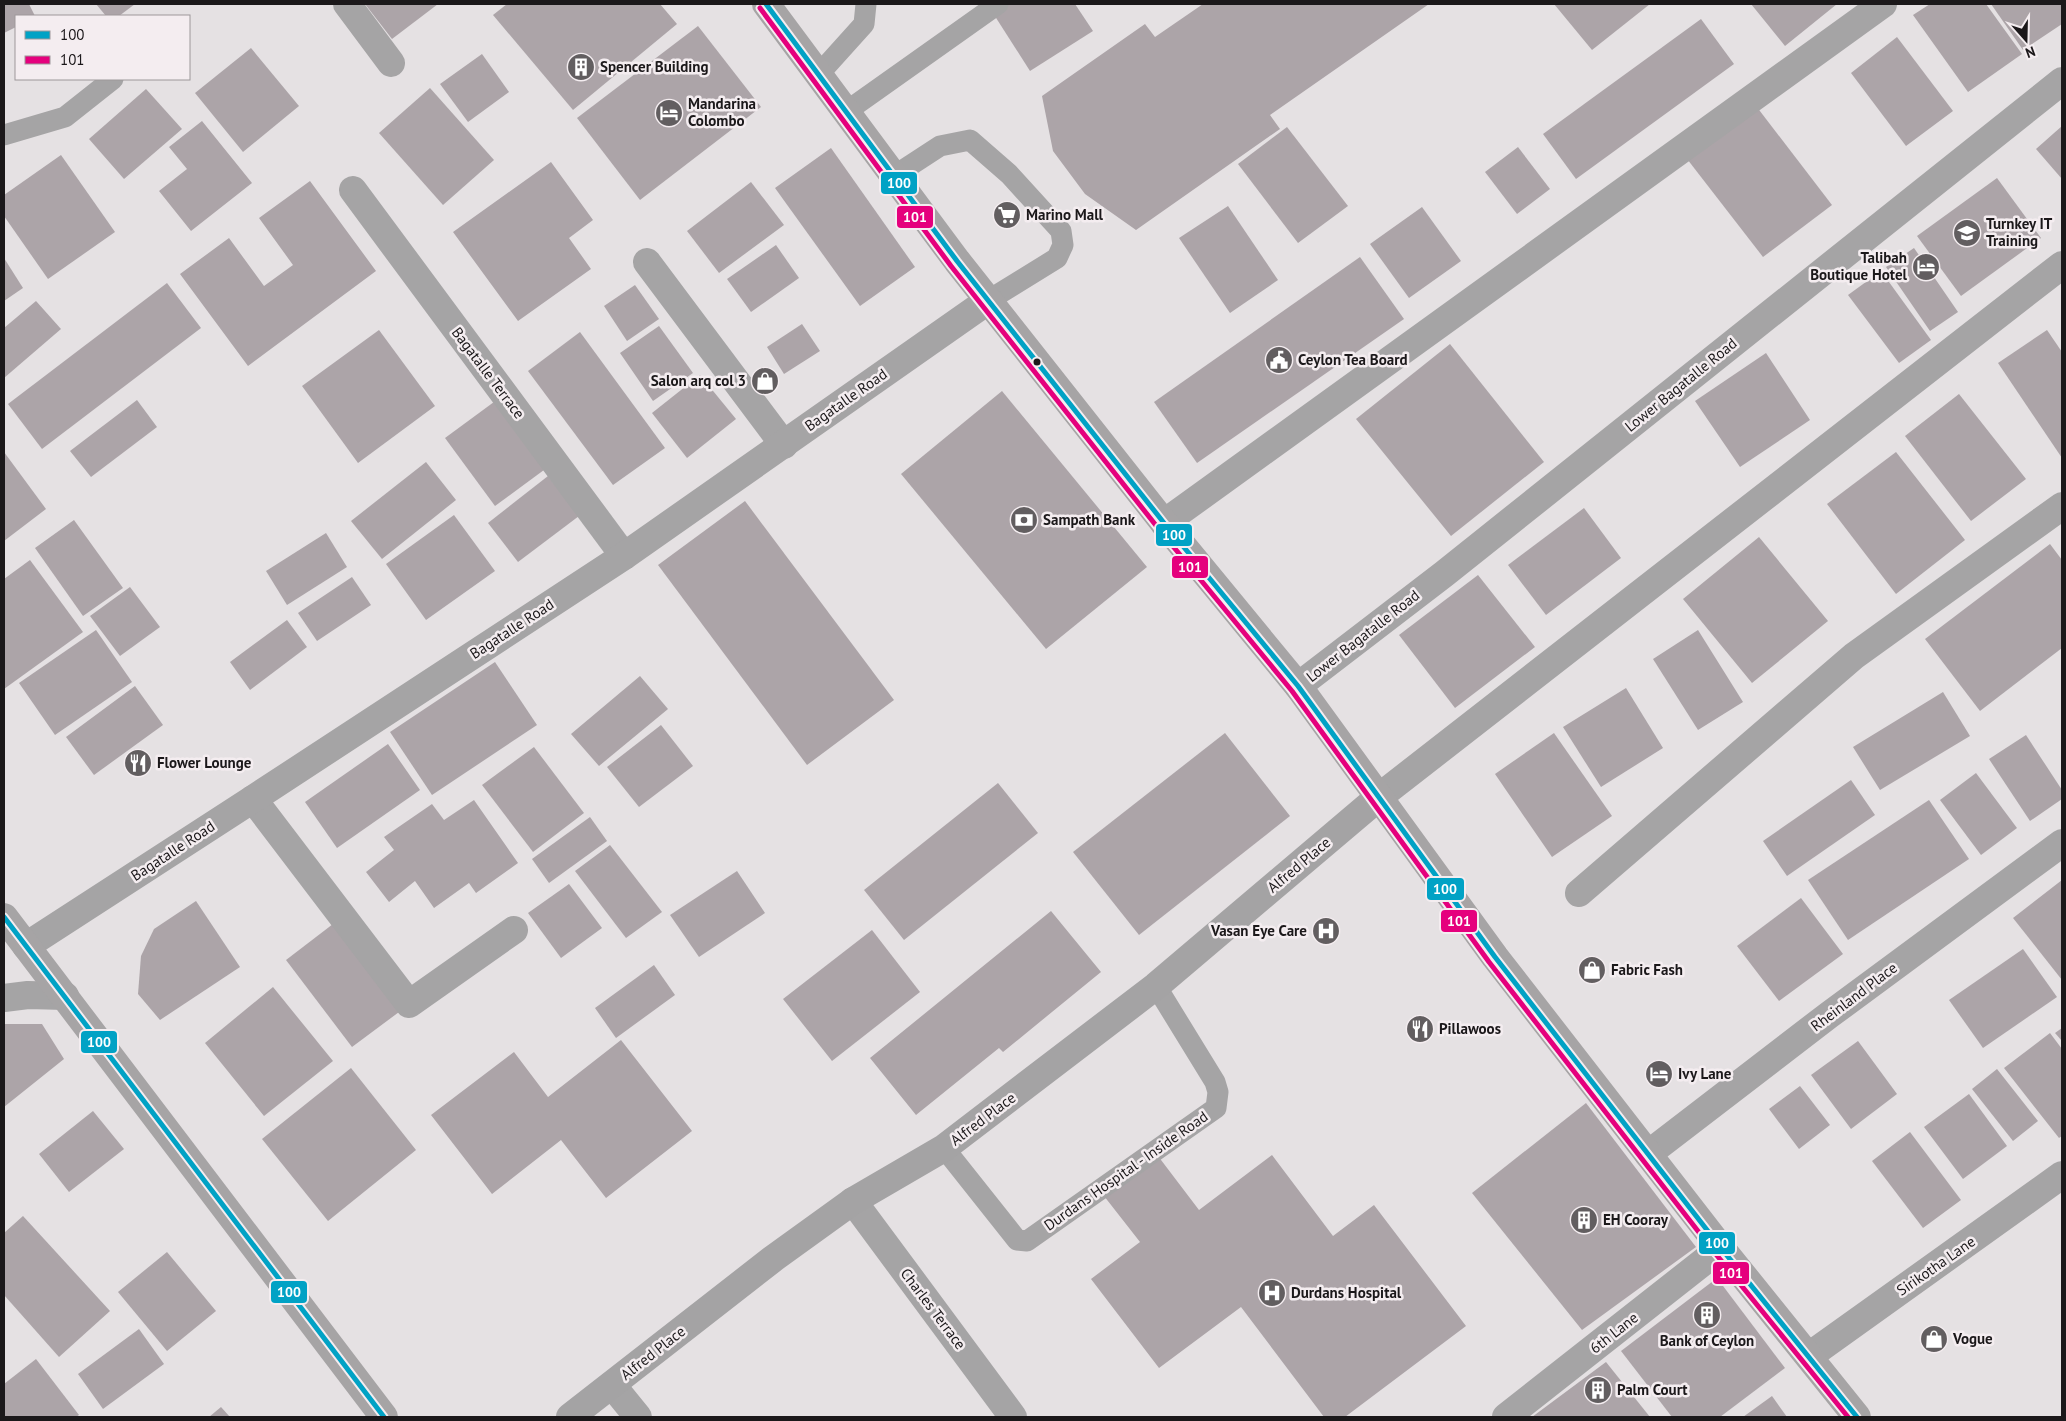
<svg xmlns="http://www.w3.org/2000/svg" width="2066" height="1421" viewBox="0 0 2066 1421" font-family="'PT Sans',sans-serif">
  <style>
    .building { fill: #aca4a8 }
    .lines { fill: none; stroke-linecap: round; stroke-linejoin: round }
    .service { stroke: #a5a4a5; stroke-width: 21 }
    .minor { stroke: #a5a4a5; stroke-width: 28 }
    .tertiary { stroke: #a5a4a5; stroke-width: 28 }
    .secondary { stroke: #a4a3a4; stroke-width: 28 }
    .trunk { stroke: #a6a4a5; stroke-width: 28 }
    .bus-1-casing { stroke: #f4edf0; stroke-width: 9 }
    .bus-2-casing { stroke: #f4edf0; stroke-width: 9 }
    .bus-1 { stroke: #01a2c5; stroke-width: 5 }
    .bus-2 { stroke: #e5007d; stroke-width: 5 }
    .bus-dot { fill: #1b181a; stroke: #f4edf0; stroke-width: 2 }
    .labels { text-anchor: middle; stroke-width: 5; stroke-linejoin: round; paint-order: stroke }
    .poi-label { font-size: 15px; font-weight: bold; fill: #1b181a; stroke: #f4edf0; text-anchor: start }
    .street-label { font-size: 15px; fill: #1b181a; stroke: #f4edf0 }
    .line-badge { stroke: #f4edf0; stroke-width: 2 }
    .badge-label { font-size: 14px; text-anchor: middle; font-weight: bold; fill: #fff }
  </style>
  <rect width="100%" height="100%" fill="#e5e1e3"/>
  <g class="building">
    <polygon points="4,4 29,4 35,16 16,16 16,27 4,33"/>
    <polygon points="96,4 135,4 119,16 106,16"/>
    <polygon points="365,4 438,4 392,39"/>
    <polygon points="507,4 660,4 677,24 573,110 493,15"/>
    <polygon points="1000,4 1075,4 1093,31 1030,71 991,10"/>
    <polygon points="1203,4 1429,4 1270,115 1280,129 1136,230 1085,194 1053,151 1042,96 1145,24 1155,37"/>
    <polygon points="1554,4 1650,4 1592,50"/>
    <polygon points="1751,4 1837,4 1785,46"/>
    <polygon points="1930,4 1986,4 2022,54 1968,92 1913,15"/>
    <polygon points="1991,4 2062,4 2062,24 2023,50"/>
    <polygon points="1701,19 1734,64 1576,179 1543,134"/>
    <polygon points="698,26 761,107 640,200 577,118"/>
    <polygon points="1897,37 1953,111 1906,146 1851,73"/>
    <polygon points="251,48 299,106 243,152 195,93"/>
    <polygon points="482,54 509,92 468,122 440,84"/>
    <polygon points="430,88 494,160 443,205 379,133"/>
    <polygon points="146,89 182,129 124,179 89,139"/>
    <polygon points="1753,102 1832,205 1763,257 1684,155"/>
    <polygon points="202,121 252,183 191,231 159,191 187,169 169,147"/>
    <polygon points="2062,126 2062,179 2036,149"/>
    <polygon points="1287,127 1348,206 1298,243 1238,164"/>
    <polygon points="1518,147 1550,189 1517,214 1485,172"/>
    <polygon points="831,148 915,267 860,306 775,188"/>
    <polygon points="61,155 115,232 48,279 4,216 4,195"/>
    <polygon points="551,162 593,220 569,238 591,269 518,321 453,232"/>
    <polygon points="1997,178 2041,238 1961,296 1917,236"/>
    <polygon points="310,181 376,271 248,366 180,274 229,238 264,286 293,265 259,218"/>
    <polygon points="751,182 784,225 719,273 687,231"/>
    <polygon points="1228,206 1278,280 1230,313 1179,238"/>
    <polygon points="1422,207 1461,261 1409,298 1370,244"/>
    <polygon points="776,245 799,278 751,312 727,279"/>
    <polygon points="1914,248 1958,312 1930,331 1886,267"/>
    <polygon points="1360,257 1404,319 1197,463 1154,402"/>
    <polygon points="4,258 23,288 4,301"/>
    <polygon points="1881,271 1931,340 1899,363 1848,295"/>
    <polygon points="167,283 201,328 42,449 8,404"/>
    <polygon points="635,285 659,319 627,341 604,306"/>
    <polygon points="36,301 61,329 4,378 4,328"/>
    <polygon points="802,324 820,351 784,374 767,347"/>
    <polygon points="659,326 693,373 653,401 620,353"/>
    <polygon points="379,330 435,406 358,463 302,386"/>
    <polygon points="2047,330 2062,352 2062,458 1998,363"/>
    <polygon points="580,332 665,448 613,485 528,371"/>
    <polygon points="1450,344 1544,462 1451,536 1356,419"/>
    <polygon points="1766,353 1810,420 1740,467 1695,401"/>
    <polygon points="700,375 736,419 687,458 652,413"/>
    <polygon points="1002,391 1147,567 1046,649 901,474"/>
    <polygon points="1959,394 2026,479 1971,521 1905,436"/>
    <polygon points="498,399 548,467 495,506 445,438"/>
    <polygon points="137,400 157,427 91,477 70,451"/>
    <polygon points="4,452 46,509 4,541"/>
    <polygon points="1896,452 1965,540 1896,594 1827,504"/>
    <polygon points="426,462 456,500 382,559 351,521"/>
    <polygon points="548,476 579,516 518,562 488,523"/>
    <polygon points="745,501 894,700 807,765 658,565"/>
    <polygon points="1584,508 1621,558 1546,615 1508,565"/>
    <polygon points="454,515 495,571 426,620 386,564"/>
    <polygon points="74,520 123,588 83,616 35,548"/>
    <polygon points="326,533 347,567 287,605 266,571"/>
    <polygon points="1759,537 1828,621 1752,683 1683,599"/>
    <polygon points="2050,544 2062,560 2062,648 1980,711 1925,639"/>
    <polygon points="30,560 83,632 4,689 4,579"/>
    <polygon points="1478,575 1535,647 1455,708 1399,635"/>
    <polygon points="352,577 371,605 317,641 298,613"/>
    <polygon points="130,587 160,627 120,656 90,616"/>
    <polygon points="287,620 307,647 250,690 230,662"/>
    <polygon points="96,630 132,682 55,735 19,683"/>
    <polygon points="1698,630 1743,702 1698,730 1653,659"/>
    <polygon points="495,662 537,725 432,795 390,732"/>
    <polygon points="640,676 668,709 599,766 571,734"/>
    <polygon points="135,686 163,725 94,775 66,737"/>
    <polygon points="1626,688 1663,748 1601,787 1563,727"/>
    <polygon points="1943,692 1970,736 1880,790 1853,747"/>
    <polygon points="661,725 693,766 639,807 607,767"/>
    <polygon points="1225,733 1290,816 1139,935 1073,852"/>
    <polygon points="1554,733 1612,816 1552,857 1495,774"/>
    <polygon points="2026,735 2062,790 2062,799 2030,821 1989,759"/>
    <polygon points="388,744 420,790 337,848 305,802"/>
    <polygon points="534,747 584,813 533,852 482,785"/>
    <polygon points="1976,773 2017,828 1981,855 1940,800"/>
    <polygon points="1851,780 1875,815 1787,876 1763,841"/>
    <polygon points="998,783 1038,833 904,940 864,890"/>
    <polygon points="474,800 518,863 476,893 469,883 434,908 415,881 389,902 366,872 394,850 384,837 432,804 444,820"/>
    <polygon points="1929,800 1969,859 1848,940 1808,880"/>
    <polygon points="590,817 607,841 549,883 532,859"/>
    <polygon points="610,845 662,912 626,938 575,871"/>
    <polygon points="737,871 765,913 699,957 670,915"/>
    <polygon points="2062,880 2062,980 2013,918"/>
    <polygon points="569,884 602,928 561,958 528,913"/>
    <polygon points="1801,898 1843,954 1779,1001 1737,946"/>
    <polygon points="196,901 240,967 160,1020 138,994 141,956 154,929"/>
    <polygon points="1051,911 1101,972 1003,1052 999,1048 916,1115 870,1058"/>
    <polygon points="333,924 399,1012 352,1047 286,960"/>
    <polygon points="872,930 920,992 832,1061 783,999"/>
    <polygon points="2023,949 2057,997 1983,1048 1949,1000"/>
    <polygon points="654,965 675,995 616,1038 595,1008"/>
    <polygon points="273,987 333,1061 264,1116 205,1043"/>
    <polygon points="4,1024 42,1024 64,1059 4,1107"/>
    <polygon points="2062,1028 2062,1041 2055,1033"/>
    <polygon points="2050,1033 2062,1049 2062,1136 2059,1138 2004,1068"/>
    <polygon points="621,1040 692,1131 606,1198 561,1140 492,1194 431,1115 514,1052 548,1097"/>
    <polygon points="1858,1041 1897,1094 1851,1129 1811,1075"/>
    <polygon points="351,1068 416,1150 328,1221 262,1139"/>
    <polygon points="1997,1069 2038,1121 2013,1141 1972,1089"/>
    <polygon points="1800,1086 1830,1125 1799,1149 1769,1109"/>
    <polygon points="1969,1094 2007,1146 1963,1179 1924,1127"/>
    <polygon points="1586,1103 1696,1247 1582,1330 1472,1193"/>
    <polygon points="93,1111 124,1149 69,1192 39,1154"/>
    <polygon points="1910,1132 1961,1200 1923,1228 1872,1161"/>
    <polygon points="1272,1155 1333,1236 1374,1205 1466,1326 1345,1417 1324,1417 1241,1307 1159,1368 1091,1279 1140,1242 1104,1196 1158,1156 1199,1210"/>
    <polygon points="23,1216 110,1311 59,1357 4,1295 4,1233"/>
    <polygon points="167,1252 216,1311 167,1351 118,1292"/>
    <polygon points="1717,1278 1785,1368 1720,1417 1672,1417 1621,1351"/>
    <polygon points="139,1329 164,1364 103,1409 78,1374"/>
    <polygon points="36,1359 79,1415 76,1417 4,1417 4,1384"/>
    <polygon points="1606,1362 1650,1417 1532,1417"/>
    <polygon points="1772,1396 1787,1417 1743,1417"/>
    <polygon points="221,1407 230,1417 209,1417"/>
  </g>
  <g class="lines">
    <g class="service">
      <polyline points="819,74 864,24 866,4"/>
      <polyline points="847,111 998,4"/>
      <polyline points="4,135 65,117 113,79"/>
      <polyline points="894,176 940,146 970,140 1009,174 1061,231 1063,245 1057,258 989,300"/>
      <polyline points="944,1148 1017,1240 1027,1241 1216,1108 1218,1092 1215,1082 1156,986"/>
    </g>
    <g class="minor">
      <polyline points="347,4 391,63"/>
      <polyline points="353,190 624,556"/>
      <polyline points="647,262 784,445"/>
      <polyline points="1164,523 1883,4"/>
      <polyline points="1298,686 1444,574 2062,81"/>
      <polyline points="1379,797 2062,265"/>
      <polyline points="253,799 409,1004 514,930"/>
      <polyline points="1579,893 1854,656 2062,506"/>
      <polyline points="1648,1154 1829,1015 2062,843"/>
      <polyline points="853,1201 1013,1417"/>
      <polyline points="1809,1356 2062,1175"/>
      <polyline points="612,1385 638,1417"/>
      <polyline points="1506,1417 1721,1248"/>
    </g>
    <g class="tertiary">
      <polyline points="26,946 253,799 624,556 989,300"/>
      <polyline points="4,998 28,995 65,996"/>
    </g>
    <polyline class="secondary" points="570,1417 774,1258 853,1201 944,1148 1156,986 1379,797"/>
    <g class="trunk">
      <polyline points="766,4 957,261 1164,523 1298,686 1495,957 1721,1248 1857,1417"/>
      <polyline points="4,917 384,1417"/>
    </g>
    <g class="bus-1-casing">
      <g id="bus-1">
        <polyline points="766,4 957,261 1164,523 1298,686 1495,957 1721,1248 1857,1417"/>
        <polyline points="4,917 384,1417"/>
      </g>
    </g>
    <g class="bus-2-casing">
      <polyline id="bus-2" points="760,8 951,266 1158,528 1292,691 1489,962 1715,1253 1848,1417"/>
    </g>
    <use href="#bus-1" class="bus-1"/>
    <use href="#bus-2" class="bus-2"/>
  </g>
  <defs>
    <g id="building-disc" transform="scale(1.4375)"><circle r="9.5" fill="#625e60" stroke="#f4edf0"/><path d="M-4-6H4V6H1V3H-1V6H-4ZM-2.5-4.3h1.7v1.8h-1.7ZM.8-4.3h1.7v1.8H.8ZM-2.5-1h1.7V.8h-1.7ZM.8-1h1.7V.8H.8Z" fill="#fff"/></g>
    <g id="hotel-disc" transform="scale(1.4375)"><circle r="9.5" fill="#625e60" stroke="#f4edf0"/><path d="M-6-4.5h1.5V1H6V5H4.5V3h-9V5H-6ZM-4 0a1.8 1.8 0 1 1 3.6 0ZM.5 0V-2.5h3Q6-2.5 6 0Z" fill="#fff"/></g>
    <g id="supermarket-disc" transform="scale(1.4375)"><circle r="9.5" fill="#625e60" stroke="#f4edf0"/><path d="M-6-5.5h2.5l.6 2H6L4.5 2H-2.5L-4.4-4H-6ZM-1.5 3.2a1.3 1.3 0 1 0 .1 0ZM3 3.2a1.3 1.3 0 1 0 .1 0Z" fill="#fff"/></g>
    <g id="school-disc" transform="scale(1.4375)"><circle r="9.5" fill="#625e60" stroke="#f4edf0"/><path d="M0-5L7-2L0 1L-7-2ZM-4 1L0 2.5L4 1V4Q0 6-4 4Z" fill="#fff"/></g>
    <g id="civic-disc" transform="scale(1.4375)"><circle r="9.5" fill="#625e60" stroke="#f4edf0"/><path d="M-.6-6.5H3V-4.5H.6V-3L4-1V1h2V6H-6V1h2V-1L-.6-3ZM-1.2 2.5V6h2.4V2.5Z" fill="#fff"/></g>
    <g id="shop-disc" transform="scale(1.4375)"><circle r="9.5" fill="#625e60" stroke="#f4edf0"/><path d="M-5-2.5h2.3a2.7 3.5 0 0 1 5.4 0H5L5.5 6h-11ZM-1.5-2.5h3a1.5 2.3 0 0 0-3 0Z" fill="#fff"/></g>
    <g id="bank-disc" transform="scale(1.4375)"><circle r="9.5" fill="#625e60" stroke="#f4edf0"/><path d="M-6-4H6V4H-6ZM0-2.3a2.3 2.3 0 1 0 0 4.6a2.3 2.3 0 1 0 0-4.6Z" fill="#fff"/></g>
    <g id="restaurant-disc" transform="scale(1.4375)"><circle r="9.5" fill="#625e60" stroke="#f4edf0"/><path d="M-5-6h1v4h1v-4h1v4h1v-4h1v5L-1.5 .5V6h-2V.5L-5-1ZM5-6V6H3V1.5H1.5Q1.5-4 5-6Z" fill="#fff"/></g>
    <g id="hospital-disc" transform="scale(1.4375)"><circle r="9.5" fill="#625e60" stroke="#f4edf0"/><path d="M-5-5h3v3.5h4V-5h3V5h-3V1.5h-4V5h-3Z" fill="#fff"/></g>
  </defs>
  <g fill-rule="evenodd">
    <use href="#building-disc" x="581" y="67"/>
    <use href="#hotel-disc" x="669" y="113"/>
    <use href="#supermarket-disc" x="1007" y="215"/>
    <use href="#school-disc" x="1967" y="233"/>
    <use href="#hotel-disc" x="1926" y="267"/>
    <use href="#civic-disc" x="1279" y="360"/>
    <use href="#shop-disc" x="765" y="381"/>
    <use href="#bank-disc" x="1024" y="520"/>
    <use href="#restaurant-disc" x="138" y="763"/>
    <use href="#hospital-disc" x="1326" y="931"/>
    <use href="#shop-disc" x="1592" y="970"/>
    <use href="#restaurant-disc" x="1420" y="1029"/>
    <use href="#hotel-disc" x="1659" y="1074"/>
    <use href="#building-disc" x="1584" y="1220"/>
    <use href="#hospital-disc" x="1272" y="1293"/>
    <use href="#building-disc" x="1707" y="1315"/>
    <use href="#shop-disc" x="1934" y="1339"/>
    <use href="#building-disc" x="1598" y="1390"/>
  </g>
  <circle class="bus-dot" cx="1037" cy="362" r="4.5"/>
  <g class="labels">
    <g class="poi-label">
      <text x="600" y="72">Spencer Building</text>
      <text x="688" y="109">Mandarina<tspan x="688" dy="17">Colombo</tspan></text>
      <text x="1026" y="220">Marino Mall</text>
      <text x="1986" y="229">Turnkey IT<tspan x="1986" dy="17">Training</tspan></text>
      <text x="1907" y="263" text-anchor="end">Talibah<tspan x="1907" dy="17">Boutique Hotel</tspan></text>
      <text x="1298" y="365">Ceylon Tea Board</text>
      <text x="746" y="386" text-anchor="end">Salon arq col 3</text>
      <text x="1043" y="525">Sampath Bank</text>
      <text x="157" y="768">Flower Lounge</text>
      <text x="1307" y="936" text-anchor="end">Vasan Eye Care</text>
      <text x="1611" y="975">Fabric Fash</text>
      <text x="1439" y="1034">Pillawoos</text>
      <text x="1678" y="1079">Ivy Lane</text>
      <text x="1603" y="1225">EH Cooray</text>
      <text x="1291" y="1298">Durdans Hospital</text>
      <text x="1953" y="1344">Vogue</text>
      <text x="1707" y="1346" text-anchor="middle">Bank of Ceylon</text>
      <text x="1617" y="1395">Palm Court</text>
    </g>
    <g class="street-label">
      <text transform="translate(488 373) rotate(53)" y="5">Bagatalle Terrace</text>
      <text transform="translate(1681 385) rotate(-39)" y="5">Lower Bagatalle Road</text>
      <text transform="translate(846 400) rotate(-35)" y="5">Bagatalle Road</text>
      <text transform="translate(512 629) rotate(-33)" y="5">Bagatalle Road</text>
      <text transform="translate(1363 636) rotate(-38)" y="5">Lower Bagatalle Road</text>
      <text transform="translate(173 851) rotate(-33)" y="5">Bagatalle Road</text>
      <text transform="translate(1299 865) rotate(-40)" y="5">Alfred Place</text>
      <text transform="translate(1854 997) rotate(-37)" y="5">Rheinland Place</text>
      <text transform="translate(983 1119) rotate(-37)" y="5">Alfred Place</text>
      <text transform="translate(1126 1171) rotate(-35)" y="5">Durdans Hospital - Inside Road</text>
      <text transform="translate(1936 1266) rotate(-35)" y="5">Sirikotha Lane</text>
      <text transform="translate(933 1309) rotate(53)" y="5">Charles Terrace</text>
      <text transform="translate(1614 1333) rotate(-38)" y="5">6th Lane</text>
      <text transform="translate(653 1353) rotate(-38)" y="5">Alfred Place</text>
    </g>
  </g>
  <g class="line-badge">
    <rect x="880" y="171" width="38" height="24" rx="5" fill="#01a2c5"/>
    <rect x="896" y="205" width="38" height="24" rx="5" fill="#e5007d"/>
    <rect x="1155" y="523" width="38" height="24" rx="5" fill="#01a2c5"/>
    <rect x="1171" y="555" width="38" height="24" rx="5" fill="#e5007d"/>
    <rect x="1426" y="877" width="39" height="24" rx="5" fill="#01a2c5"/>
    <rect x="1440" y="909" width="38" height="24" rx="5" fill="#e5007d"/>
    <rect x="80" y="1030" width="38" height="24" rx="5" fill="#01a2c5"/>
    <rect x="1698" y="1231" width="38" height="24" rx="5" fill="#01a2c5"/>
    <rect x="1712" y="1261" width="38" height="24" rx="5" fill="#e5007d"/>
    <rect x="270" y="1280" width="38" height="24" rx="5" fill="#01a2c5"/>
  </g>
  <g class="badge-label">
    <text x="899" y="188">100</text>
    <text x="915" y="222">101</text>
    <text x="1174" y="540">100</text>
    <text x="1190" y="572">101</text>
    <text x="1445" y="894">100</text>
    <text x="1459" y="926">101</text>
    <text x="99" y="1047">100</text>
    <text x="1717" y="1248">100</text>
    <text x="1731" y="1278">101</text>
    <text x="289" y="1297">100</text>
  </g>
  <rect width="2066" height="1421" fill="none" stroke="#1b181a" stroke-width="10"/>
  <rect x="15" y="15" width="175" height="65" fill="#f4edf0" stroke="#9d989a"/>
  <rect x="25" y="31" width="25" height="8" fill="#01a2c5" stroke="#9d989a"/>
  <text x="60" y="40" font-size="15" fill="#1b181a">100</text>
  <rect x="25" y="56" width="25" height="8" fill="#e5007d" stroke="#9d989a"/>
  <text x="60" y="65" font-size="15" fill="#1b181a">101</text>
  <g transform="translate(2026 40) rotate(160)" stroke="#f4edf0" stroke-width="4" paint-order="stroke">
  <path d="M0-4L9 19L0 12L-9 19Z" fill="#1b181a"/>
  <text y="-8" font-size="14" font-weight="bold" text-anchor="middle" fill="#1b181a">N</text>
  </g>
</svg>
